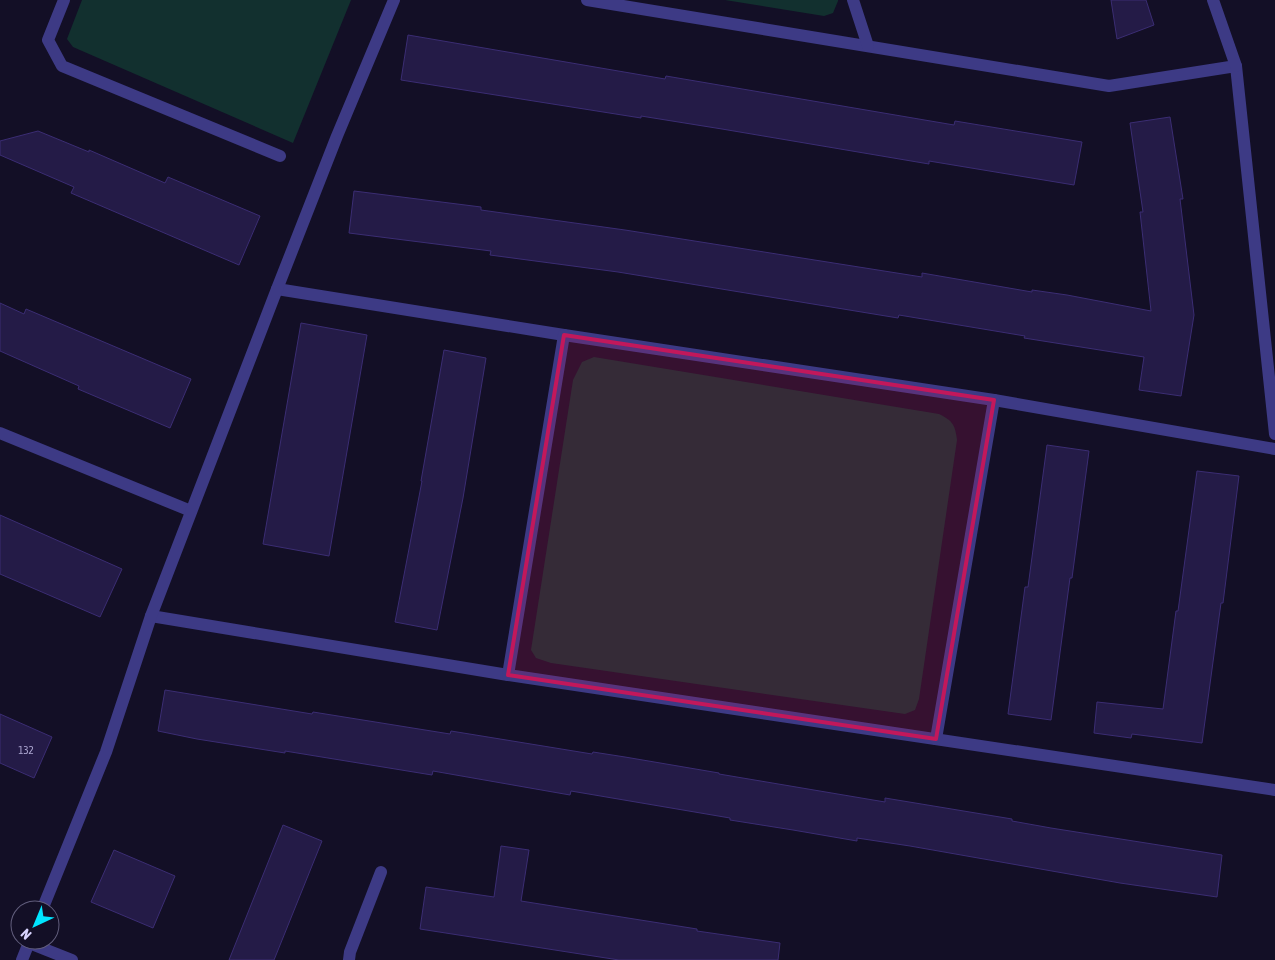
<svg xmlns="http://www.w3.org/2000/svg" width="1275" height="960" viewBox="0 0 1275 960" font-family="'Asap Condensed',sans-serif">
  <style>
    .green { fill: #12302f }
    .building { fill: #241b47; stroke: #3b2d73 }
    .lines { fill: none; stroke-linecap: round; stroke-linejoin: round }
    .minor { stroke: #3d3a85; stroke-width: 12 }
    .marked { fill: #c2185b; fill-opacity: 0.2; stroke: #c2185b; stroke-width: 4; stroke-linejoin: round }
    .labels { text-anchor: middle; stroke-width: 4; stroke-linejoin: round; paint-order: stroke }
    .number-label { font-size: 11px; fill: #aca6d1 }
  </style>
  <rect width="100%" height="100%" fill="#130f26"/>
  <g class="green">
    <polygon points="82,0 351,0 293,143 73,47 67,39"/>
    <polygon points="725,0 838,0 838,1 833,13 824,16"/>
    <path d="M594,357L939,414C953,421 955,425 957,440L919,699L915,710L905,714L551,663L536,658L531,650L573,380L582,362Z"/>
  </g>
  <g class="building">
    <polygon points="1111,0 1146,0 1154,25 1117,39"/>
    <polygon points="408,35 665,79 666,76 954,125 955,121 1082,142 1074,185 929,161 929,164 722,129 641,116 641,118 401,80"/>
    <polygon points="1170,117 1183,199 1180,199 1194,315 1181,396 1139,390 1144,357 1024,338 1025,336 899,315 898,318 618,272 490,255 491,251 349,233 354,191 481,207 481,210 625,230 922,277 922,273 1032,292 1032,290 1067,295 1151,311 1140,212 1143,212 1130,123"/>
    <polygon points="38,131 89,152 89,150 165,183 168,177 260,216 239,265 71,193 74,187 0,155 0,141"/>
    <polygon points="0,303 24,314 26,309 191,379 170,428 78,389 79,386 0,351"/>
    <polygon points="301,323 367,335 329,556 263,544"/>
    <polygon points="444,350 486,358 463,498 437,630 395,622 422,481 421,481"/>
    <polygon points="1047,445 1089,451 1072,578 1070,578 1051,720 1008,714 1025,587 1028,587"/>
    <polygon points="1197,471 1239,476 1223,603 1221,603 1202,743 1132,734 1131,738 1094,733 1097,702 1163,709 1176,611 1178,611"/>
    <polygon points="0,515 122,569 100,617 0,574"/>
    <polygon points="165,690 312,714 313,712 450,734 451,731 592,754 593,752 625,757 719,773 719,774 885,802 885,798 1012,819 1012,821 1051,828 1222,855 1217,897 1120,883 910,846 857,838 857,841 793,830 730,820 730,818 571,791 570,795 433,771 432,775 285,751 285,753 197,739 158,731"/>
    <polygon points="0,714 52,737 34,778 0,763"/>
    <polygon points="283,825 322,841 274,960 229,960"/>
    <polygon points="501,846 529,850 521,901 697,929 697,931 780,943 778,960 619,960 420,929 426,887 494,897"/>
    <polygon points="114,850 175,876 153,928 91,902"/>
  </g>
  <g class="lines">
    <g class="minor">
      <polyline points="64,0 48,40 62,66 280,156"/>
      <polyline points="587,0 1109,86 1236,66 1275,434"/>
      <polyline points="853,0 868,46"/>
      <polyline points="1213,0 1236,66"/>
      <polyline points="277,289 564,335 994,400 1275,449"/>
      <polyline points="0,433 191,511"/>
      <polyline points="151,616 508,675 1275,790"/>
      <polyline points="508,675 564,335"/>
      <polyline points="936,739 994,400"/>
      <polyline points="42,910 106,752 151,616 277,289 337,136 394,0"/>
      <polyline points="29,943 72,960"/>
      <polyline points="22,960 30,940"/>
      <polyline points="349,960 350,952 381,872"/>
    </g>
  </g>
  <path class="marked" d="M564,335L994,400L936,739L508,675Z"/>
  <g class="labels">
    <g class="number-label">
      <text x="26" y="754">132</text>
    </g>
  </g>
  <g transform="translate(35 925) rotate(224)"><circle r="24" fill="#130f26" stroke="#625e7d"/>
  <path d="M0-4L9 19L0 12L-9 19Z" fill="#00e5ff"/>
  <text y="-8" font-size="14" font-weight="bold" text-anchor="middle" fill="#d9d4ff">N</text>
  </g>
</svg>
